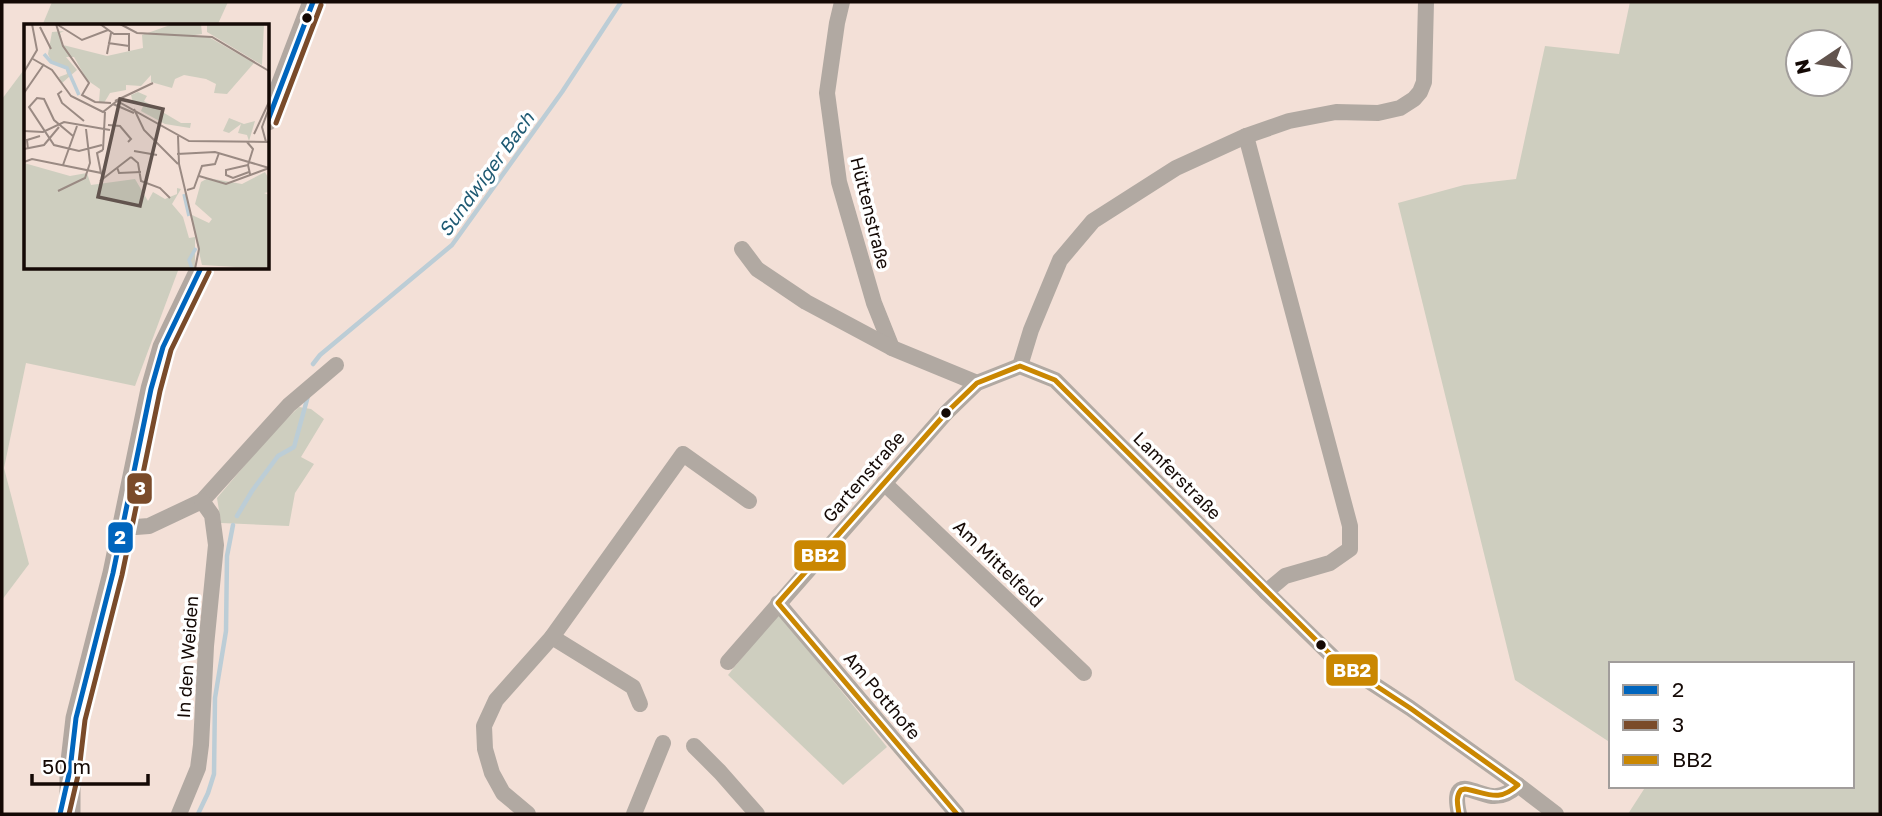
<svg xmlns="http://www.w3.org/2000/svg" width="1882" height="816" viewBox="0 0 1882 816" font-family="'Golos Text',sans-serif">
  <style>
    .green { fill: #cecebf; fill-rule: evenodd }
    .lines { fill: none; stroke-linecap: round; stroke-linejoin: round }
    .stream { stroke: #bccdd6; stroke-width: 4.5 }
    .street { stroke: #b1a9a2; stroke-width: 16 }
    .secondary { stroke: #b2a8a1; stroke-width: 21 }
    .bus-1-casing { stroke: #fff; stroke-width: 10 }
    .bus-2-casing { stroke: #fff; stroke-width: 10 }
    .bus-3-casing { stroke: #fff; stroke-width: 10 }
    .bus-1 { stroke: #0065bd; stroke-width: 5 }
    .bus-2 { stroke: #7a4b2a; stroke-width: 5 }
    .bus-3 { stroke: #ca8701; stroke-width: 5 }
    .bus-dot { fill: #140905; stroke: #fff; stroke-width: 2.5 }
    .labels { text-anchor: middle; stroke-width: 7; stroke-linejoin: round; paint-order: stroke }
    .street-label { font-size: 18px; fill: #140905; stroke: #fff }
    .water-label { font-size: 19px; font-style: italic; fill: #1f5a73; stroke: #fff }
    .inset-river { fill: none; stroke: #bccdd6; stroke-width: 3.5 }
    .inset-road { fill: none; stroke: #9a8a83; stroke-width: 2 }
    .view { fill: #62544e; fill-opacity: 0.15; stroke: #62544e; stroke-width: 3.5 }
    .inset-edge { fill: none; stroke: #140905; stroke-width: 3.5 }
    .line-badge { stroke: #fff; stroke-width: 2.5 }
    .badge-label { font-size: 19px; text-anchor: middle; font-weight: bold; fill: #fff }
  </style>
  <rect width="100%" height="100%" fill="#f3e0d7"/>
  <g class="green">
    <polygon points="52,2 228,2 217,26 42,26"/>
    <path d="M1630,2H1880V814H1628L1646,786H1852V664H1611V743L1515,680L1398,203L1464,185L1516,179L1545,46L1619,54ZM1840,42V84H1798V42Z"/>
    <polygon points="26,67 26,268 179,268 135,386 26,363 4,468 29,564 2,600 2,99"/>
    <polygon points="299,407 311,409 324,419 301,457 314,464 295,493 289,526 221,523 217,498 272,433"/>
    <polygon points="778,613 887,747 843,785 728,675"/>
  </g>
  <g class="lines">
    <g class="stream">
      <polyline points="313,364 320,355 452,245 562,92 621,2"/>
      <polyline points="237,516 252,491 278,456 294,447 308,396"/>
      <polyline points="198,814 208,793 214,774 215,698 226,631 227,556 233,525"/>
    </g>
    <g class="street">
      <polyline points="842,2 837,23 827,93 839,182 874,303 892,348"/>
      <polyline points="1246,136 1350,526 1350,549 1330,563 1285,576 1266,592"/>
      <polyline points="742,249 757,269 806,302 892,348 977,383"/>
      <polyline points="1020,366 1031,330 1060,260 1093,221 1176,168 1246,136 1289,121 1336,112 1378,113 1400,108 1414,99 1420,92 1424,82 1426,2"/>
      <polyline points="884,483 1084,673"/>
      <polyline points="123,524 136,527 149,526 202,501 289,405 336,365"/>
      <polyline points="778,603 957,814"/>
      <polyline points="552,637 633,687 640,704"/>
      <polyline points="728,662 946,413 977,383 1020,366 1055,380 1266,592 1335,659 1410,708 1518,785 1556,814"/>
      <polyline points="694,746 720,772 757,814"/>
      <polyline points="179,814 198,768 201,745 206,646 216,545 212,515 202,501"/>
      <polyline points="528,814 503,793 492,773 485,749 484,726 496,700 552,637 683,454 749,501"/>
      <polyline points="634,814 663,743"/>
      <path d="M1459,814C1450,773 1474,794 1492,796C1503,797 1511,792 1518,785"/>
    </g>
    <g class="secondary">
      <polyline points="268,120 313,2"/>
      <polyline points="70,814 70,770 76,718 113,573 151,389 163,347 201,268"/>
    </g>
    <g class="bus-1-casing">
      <g id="bus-1">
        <polyline points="268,120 313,2"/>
        <polyline points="60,814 70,770 76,718 113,573 151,389 163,347 201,268"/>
      </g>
    </g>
    <g class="bus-2-casing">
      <g id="bus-2">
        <polyline points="276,123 321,5"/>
        <polyline points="69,814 79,771 85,720 122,575 160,391 171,350 209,272"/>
      </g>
    </g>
    <g class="bus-3-casing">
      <path id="bus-3" d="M957,814L778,603L946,413L977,383L1020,366L1055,380L1335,659L1410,708L1518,785C1498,803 1488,793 1465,789L1461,790C1455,797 1458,806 1459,814"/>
    </g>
    <use href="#bus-1" class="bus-1"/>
    <use href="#bus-2" class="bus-2"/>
    <use href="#bus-3" class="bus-3"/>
  </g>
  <g class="bus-dot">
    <circle cx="307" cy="18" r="6"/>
    <circle cx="946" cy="413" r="6"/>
    <circle cx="1321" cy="645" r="6"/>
  </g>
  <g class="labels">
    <g class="street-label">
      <text transform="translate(870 213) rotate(76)" y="6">Hüttenstraße</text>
      <text transform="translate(1177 476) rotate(45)" y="6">Lamferstraße</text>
      <text transform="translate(864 477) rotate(-49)" y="6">Gartenstraße</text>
      <text transform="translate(998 564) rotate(44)" y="6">Am Mittelfeld</text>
      <text transform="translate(188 657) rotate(-86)" y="6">In den Weiden</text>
      <text transform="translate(882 696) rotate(50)" y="6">Am Potthofe</text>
    </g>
    <g class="water-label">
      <text transform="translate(486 174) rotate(-54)" y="7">Sundwiger Bach</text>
    </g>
  </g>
  <g transform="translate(24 24)">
    <rect width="245" height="245" fill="#f3e0d7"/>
    <path d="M149,0H177L178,10L164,12H183L230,39L203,70L190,69L192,60L182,55L160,51L151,55L148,64L127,58V51L117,62L102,61V66L86,69L80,79L75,78L76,65L63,56L50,33H42L53,46L38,59L35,53L43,50L42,45L28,39L24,30L28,8L40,7L36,9L39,21L83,32L119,24L118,11ZM183,0H240L238,41L183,8ZM114,68L123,72L120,77L157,99H167L166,104L141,100L117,87L119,82L109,79L107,71ZM205,94L220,100L231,97L225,117L223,111L214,109L217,100L205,109L199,107ZM0,139L46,152L63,149L67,161L111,155L124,177L129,168L141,175L153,170V164L157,165L148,180L159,193L165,214L171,213V245H0ZM241,148L245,155V168L240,169L245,171V245L178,241L166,190L185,199L188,195L171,180L177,158L184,154L218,160Z" fill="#cecebf"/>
    <path class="inset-river" d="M20,30L27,38L43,44L55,71M160,170L165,192M168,245L165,236L172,224"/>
    <path class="inset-road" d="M32,0L39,22L65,59L58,71L71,78L87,79M76,0L90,10H105V27M96,0L113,9L188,13L245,47M34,1L58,16L84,6M16,3L27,25M84,19L105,22M83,30L87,9M9,35L28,46L47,72L79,88L93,77L165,117L245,118M0,48L13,26L8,0M38,67L34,70L38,79L60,97M0,69L20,40M91,77L129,59M89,80L110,89M110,85L120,106L154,140M84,101L96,102L107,115L104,118M0,107L19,108L40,98L86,106M230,110L245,78M49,112L30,96L20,75L13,74L5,83L30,121L55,127L78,121M154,112L155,140L175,225L171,245M223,118L229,125L224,141L226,150M242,118L238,103L245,84M0,125L20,121L35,103M4,125L3,116L16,112M79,126L81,88M110,127L133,131M153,130L191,128L245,144M107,133L114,139L117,157L136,164L146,174M0,138L8,135L77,149L80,154M39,141L53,102M224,141L202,146V151L209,154L225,148M93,143L95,149L117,148M77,149L73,129L79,126M175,152L202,160L245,144M76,157L107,133M163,166L170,164L178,142L191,140L195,129M34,167L61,154L66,139L62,105"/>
    <path class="view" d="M96,75L139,85L116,182L74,173Z"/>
    <rect width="245" height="245" class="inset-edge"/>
  </g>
  <g class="line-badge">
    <rect x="126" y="472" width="27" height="33" rx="7" fill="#7a4b2a"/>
    <rect x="107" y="521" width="27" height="33" rx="7" fill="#0065bd"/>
    <rect x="793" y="539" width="54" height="33" rx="7" fill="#ca8701"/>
    <rect x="1325" y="653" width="54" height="34" rx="7" fill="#ca8701"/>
  </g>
  <g class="badge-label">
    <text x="140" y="495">3</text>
    <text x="120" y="544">2</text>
    <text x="820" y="562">BB2</text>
    <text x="1352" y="677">BB2</text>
  </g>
  <rect width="1882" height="816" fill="none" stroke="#140905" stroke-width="7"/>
  <rect x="1609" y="662" width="245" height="126" fill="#ffffff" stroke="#a19d9b" stroke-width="2"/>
  <rect x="1623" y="685" width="35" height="10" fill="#0065bd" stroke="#a19d9b" stroke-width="2"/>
  <text x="1672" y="697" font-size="21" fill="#140905">2</text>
  <rect x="1623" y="720" width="35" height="10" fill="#7a4b2a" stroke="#a19d9b" stroke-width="2"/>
  <text x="1672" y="732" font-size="21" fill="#140905">3</text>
  <rect x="1623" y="755" width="35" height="10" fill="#ca8701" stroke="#a19d9b" stroke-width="2"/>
  <text x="1672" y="767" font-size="21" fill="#140905">BB2</text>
  <g transform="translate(1819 63) rotate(257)"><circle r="33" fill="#ffffff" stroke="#a19d9b" stroke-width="2"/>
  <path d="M0-5L12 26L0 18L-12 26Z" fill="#62544e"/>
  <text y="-10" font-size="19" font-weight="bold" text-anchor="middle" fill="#140905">N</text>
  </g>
  <path d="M32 774v10h116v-10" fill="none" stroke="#140905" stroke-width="3.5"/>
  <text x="42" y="774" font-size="21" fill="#140905" stroke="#ffffff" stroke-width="5" paint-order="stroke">50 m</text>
</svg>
